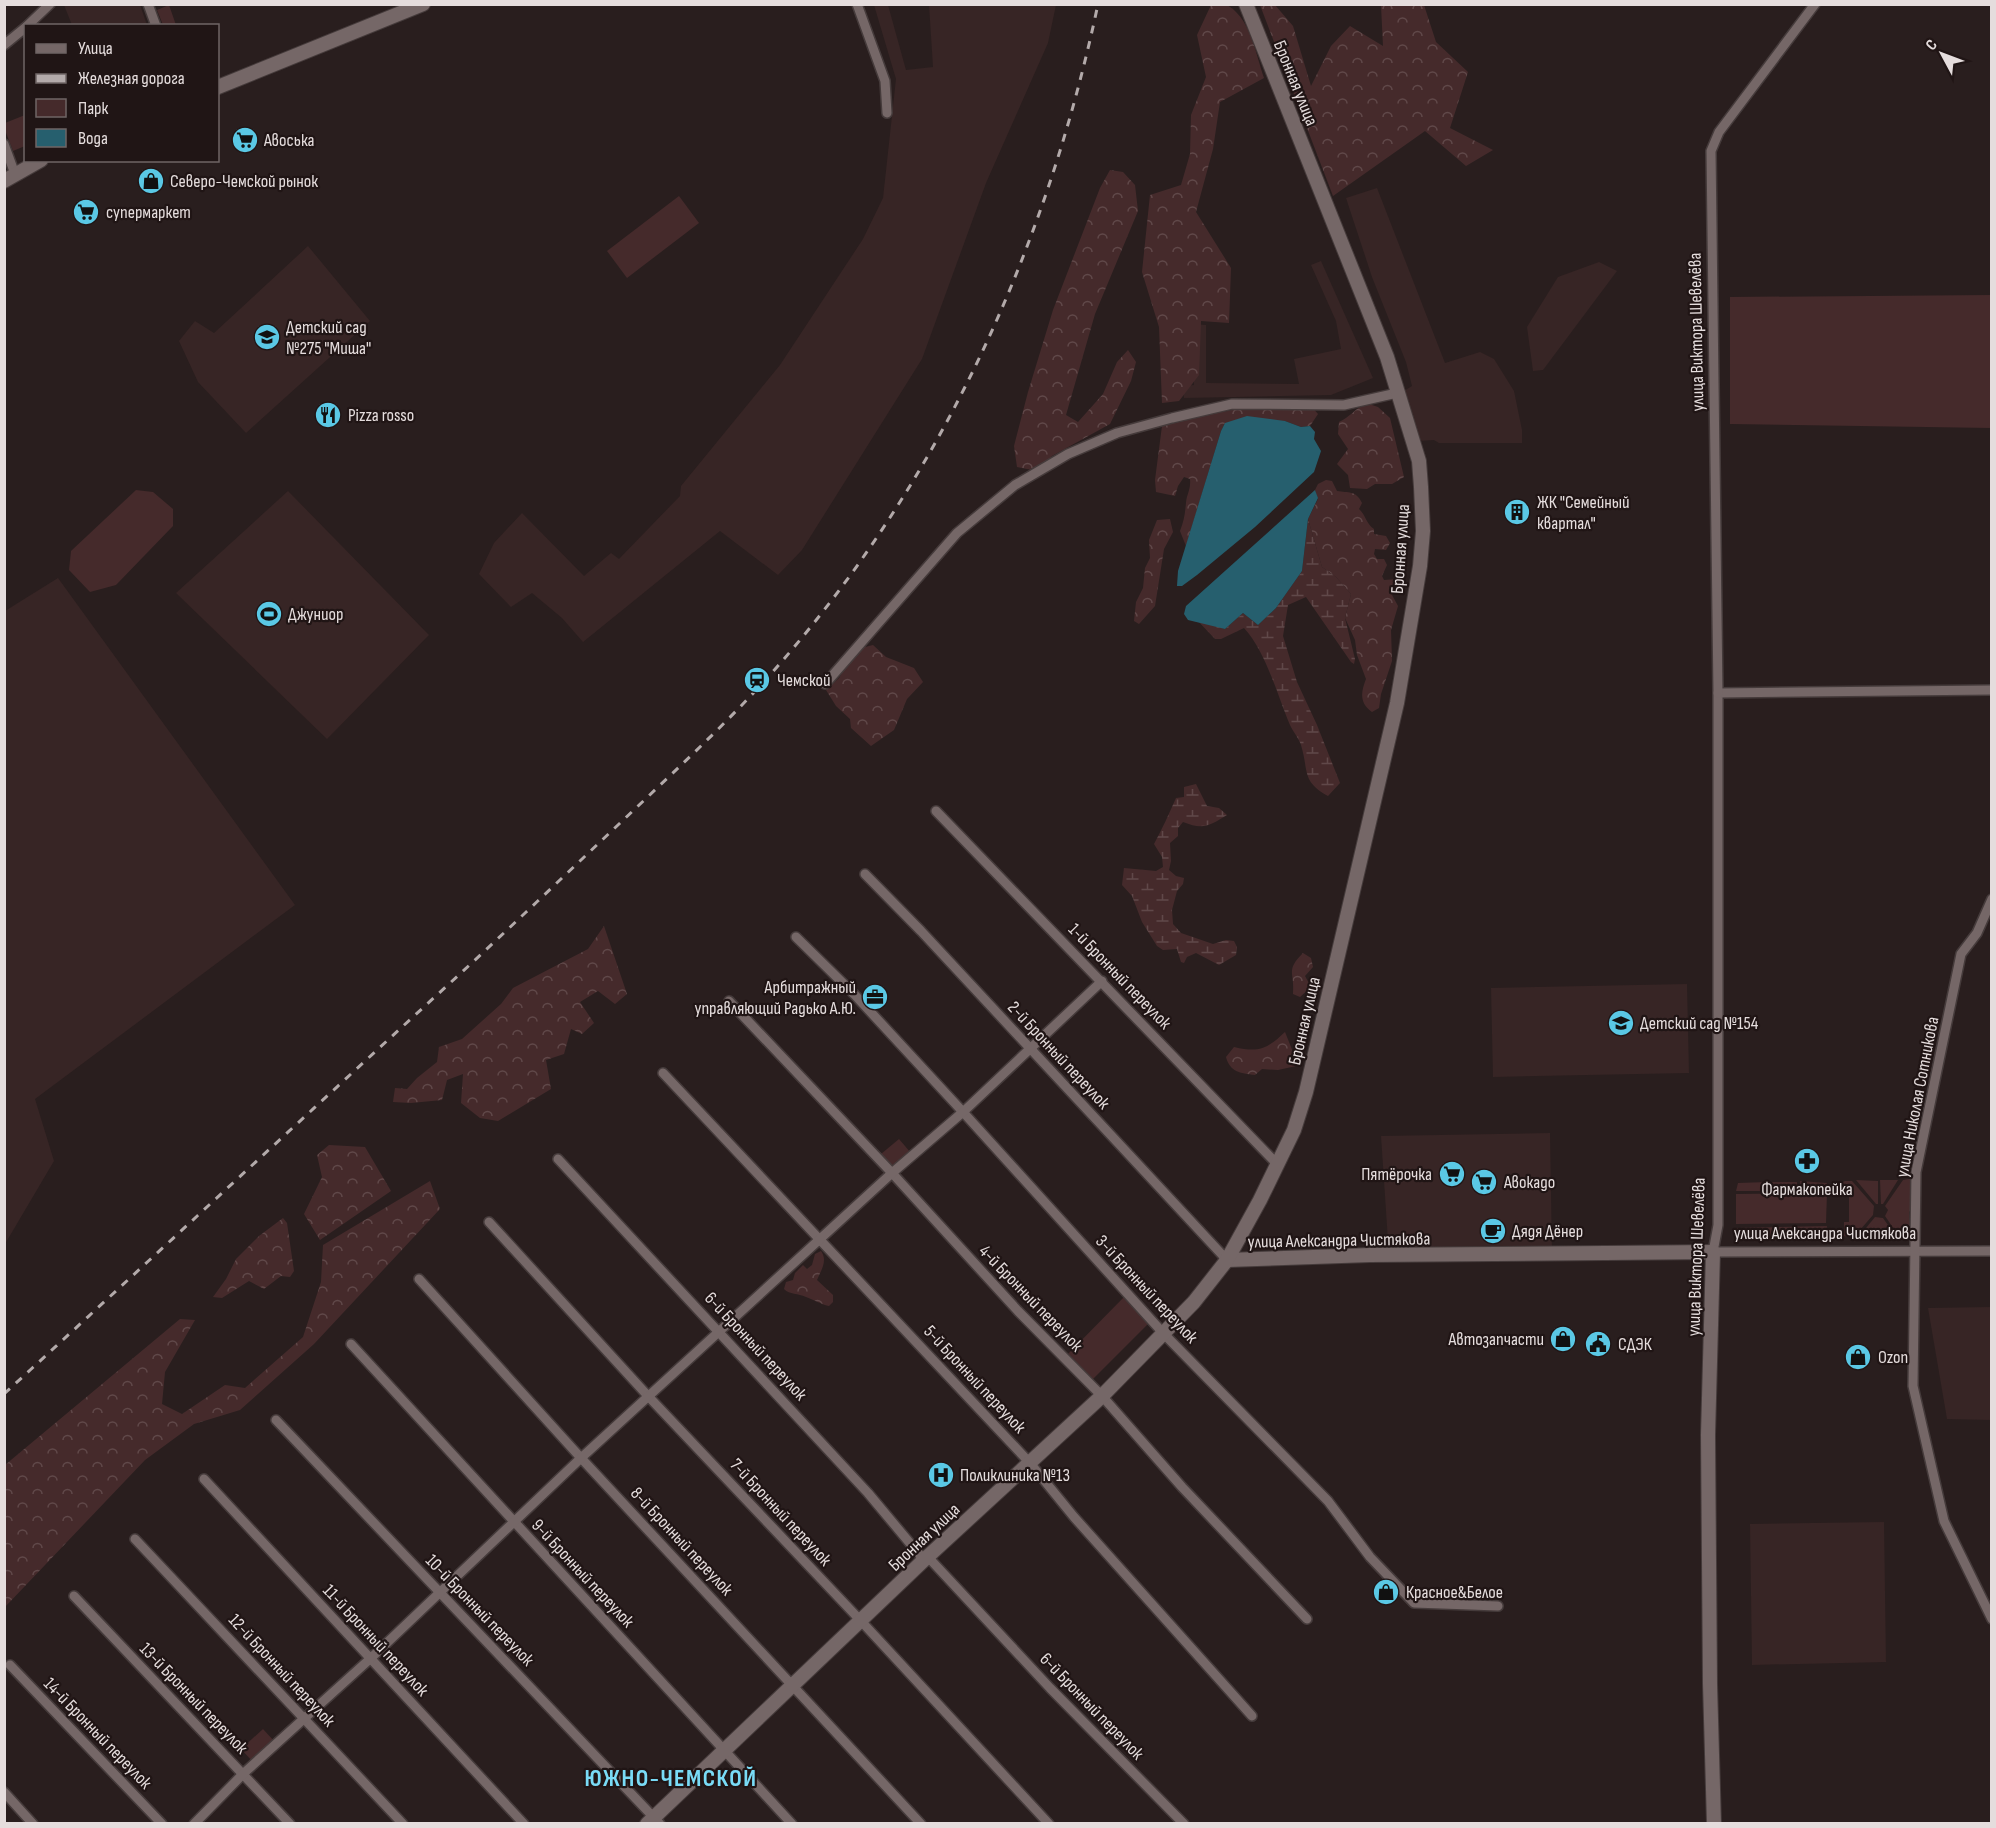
<svg xmlns="http://www.w3.org/2000/svg" width="1996" height="1828" viewBox="0 0 1996 1828" font-family="'Sofia Sans Condensed',sans-serif">
  <style>
    .built { fill: #372525 }
    .green { fill: #452a2b }
    .forest { fill: url(#forest-crowns) }
    .wetland { fill: url(#wetland-marsh) }
    .water { fill: #265f6e }
    .lines { fill: none; stroke-linecap: round; stroke-linejoin: round }
    .street-casing { stroke: #453b3b; stroke-width: 12 }
    .secondary-casing { stroke: #453b3b; stroke-width: 16 }
    .street { stroke: #756767; stroke-width: 9 }
    .secondary { stroke: #756767; stroke-width: 14 }
    .rail { stroke: #b3aaaa; stroke-width: 3; stroke-dasharray: 8 8; stroke-linecap: butt }
    .labels { text-anchor: middle; stroke-width: 4.5; stroke-linejoin: round; paint-order: stroke }
    .street-label { font-size: 18px; fill: #e5dddd; stroke: #201515 }
    .poi-label { font-size: 18px; fill: #e5dddd; stroke: #201515; text-anchor: start }
    .district-label { font-size: 24px; font-weight: bold; letter-spacing: 1.5px; fill: #79dbf6; stroke: #201515 }
  </style>
  <defs>
    <pattern id="forest-crowns" width="20" height="18" patternUnits="userSpaceOnUse" patternTransform="scale(1.5)"><rect width="20" height="18" fill="#452a2b"/><path d="M2 6a3 3 0 1 1 6 0M12 15a3 3 0 1 1 6 0" fill="none" stroke="#604849"/></pattern>
    <pattern id="wetland-marsh" width="20" height="14" patternUnits="userSpaceOnUse" patternTransform="scale(1.5)"><rect width="20" height="14" fill="#452a2b"/><path d="M1 5h8M5 5V1M11 12h8M15 12V8" fill="none" stroke="#604849"/></pattern>
  </defs>
  <rect width="100%" height="100%" fill="#291e1e"/>
  <g class="built">
    <polygon points="64,5 140,5 147,25 72,25"/>
    <polygon points="874,5 888,5 906,70 933,67 929,5 1056,5 1048,43 986,183 922,359 802,550 778,575 720,531 583,642 562,618 532,593 511,607 479,574 494,543 522,513 584,576 611,553 619,559 680,496 681,486 780,365 863,239 883,198 896,79"/>
    <polygon points="1377,188 1445,363 1480,352 1494,359 1514,391 1522,430 1522,443 1439,443 1434,440 1418,441 1404,391 1412,386 1406,362 1372,277 1346,198"/>
    <polygon points="308,246 370,321 246,433 198,382 179,341 195,321 214,333"/>
    <polygon points="1321,261 1373,378 1331,395 1184,398 1182,386 1194,385 1194,324 1206,325 1206,383 1299,384 1294,359 1341,349 1336,321 1311,265"/>
    <polygon points="1599,262 1617,271 1543,370 1533,371 1527,327 1558,277"/>
    <polygon points="288,491 429,635 327,739 176,593"/>
    <polygon points="58,578 295,905 35,1099 54,1161 5,1244 5,611"/>
    <polygon points="1687,984 1689,1073 1493,1077 1491,988"/>
    <polygon points="1550,1133 1552,1253 1389,1256 1381,1136"/>
    <polygon points="1991,1307 1991,1420 1947,1419 1928,1308"/>
    <polygon points="1884,1522 1886,1662 1752,1665 1750,1524"/>
  </g>
  <g class="green">
    <polygon points="169,5 176,25 163,25 157,10"/>
    <polygon points="25,115 25,146 13,151 5,130 5,123"/>
    <polygon points="679,196 699,223 627,278 607,251"/>
    <polygon points="1991,295 1991,428 1730,424 1730,297"/>
    <polygon points="136,490 153,492 173,509 173,526 116,585 90,592 69,570 71,551"/>
    <polygon points="899,1139 911,1153 893,1168 881,1154"/>
    <polygon points="1915,1178 1913,1207 1909,1212 1910,1238 1900,1238 1885,1216 1888,1210 1885,1206 1903,1180"/>
    <polygon points="1856,1180 1878,1181 1878,1204 1876,1204"/>
    <polygon points="1880,1180 1898,1180 1883,1204 1881,1204"/>
    <polygon points="1800,1181 1827,1183 1826,1190 1801,1191"/>
    <polygon points="1845,1181 1852,1181 1874,1206 1873,1215 1853,1238 1844,1236 1844,1222 1849,1222 1849,1195 1843,1195 1843,1182"/>
    <polygon points="1767,1182 1767,1191 1736,1191 1738,1183"/>
    <polygon points="1770,1182 1797,1182 1797,1191 1771,1191"/>
    <polygon points="1827,1193 1826,1223 1736,1224 1736,1194"/>
    <polygon points="1875,1217 1883,1218 1897,1238 1857,1239"/>
    <polygon points="1827,1226 1825,1238 1808,1239 1807,1236 1775,1237 1774,1239 1742,1240 1737,1238 1736,1228"/>
    <polygon points="1125,1296 1149,1323 1092,1380 1067,1355"/>
    <polygon points="263,1729 274,1741 252,1761 241,1749"/>
  </g>
  <g class="forest">
    <path d="M1211,5C1217,4 1225,3 1230,7C1251,21 1256,55 1264,78L1220,102L1213,149L1196,212L1231,268L1229,323L1201,321L1199,375L1179,401L1162,403L1159,327L1142,272L1150,195L1181,185L1190,154L1191,115L1206,77L1197,35Z"/>
    <polygon points="1260,5 1275,5 1293,26 1311,86 1331,46 1350,26 1383,46 1381,5 1424,5 1436,42 1468,72 1450,128 1493,150 1466,166 1425,131 1333,196"/>
    <polygon points="1110,170 1123,172 1135,185 1138,211 1095,314 1066,415 1078,422 1103,394 1117,362 1128,350 1136,362 1131,381 1110,424 1052,456 1037,471 1017,467 1014,446 1028,392 1053,310 1100,188"/>
    <path d="M1366,403L1378,407L1390,418L1404,477L1392,484H1375L1367,489L1350,488L1348,475L1337,464L1348,449L1338,434L1339,422C1350,417 1355,409 1366,403Z"/>
    <path d="M1243,406H1311L1318,414L1310,426L1301,427L1285,421L1225,423L1221,431L1186,546L1180,531C1184,521 1185,514 1186,503C1187,493 1191,490 1190,479L1184,477L1178,486L1175,496L1156,492L1155,480L1162,426L1166,421L1228,411Z"/>
    <path d="M1326,480L1332,481L1337,491C1348,493 1356,490 1362,503L1359,509C1366,515 1366,524 1374,529V534L1386,536L1390,543L1386,550L1375,549L1374,554L1377,559H1384L1387,565L1382,576L1384,580L1398,579L1401,585L1392,595L1398,606L1391,630L1392,661L1381,694L1379,708L1372,712C1359,703 1361,692 1366,679L1357,655L1355,640L1345,618L1351,594L1336,577L1322,567L1308,519L1318,499L1315,490L1318,484Z"/>
    <polygon points="1170,519 1173,532 1164,549 1155,606 1139,624 1134,621 1136,602 1143,588 1145,568 1150,558 1149,540 1157,520"/>
    <polygon points="873,645 886,657 914,668 923,682 907,699 894,730 871,746 851,728 850,719 836,706 826,690 839,678 857,649"/>
    <polygon points="604,926 627,994 615,1004 598,991 580,1002 594,1023 582,1034 571,1029 564,1054 546,1060 551,1089 498,1121 480,1118 461,1103 463,1074 447,1080 442,1100 411,1103 393,1102 395,1088 407,1089 417,1078 437,1062 439,1047 462,1039 501,1004 513,988 588,949"/>
    <path d="M1303,953L1311,958L1313,967L1305,976L1311,987L1300,997L1293,994C1295,972 1285,971 1303,953Z"/>
    <path d="M1285,1032L1297,1062L1296,1066L1278,1070L1262,1069L1255,1075C1240,1073 1230,1072 1226,1057L1234,1047C1259,1053 1267,1049 1285,1032Z"/>
    <polygon points="329,1145 365,1147 391,1191 320,1240 304,1214 322,1177 317,1155"/>
    <polygon points="430,1181 440,1209 314,1344 240,1410 194,1424 145,1460 5,1607 5,1465 180,1319 195,1320 165,1372 162,1404 182,1414 225,1385 245,1388 303,1337 321,1282 323,1245"/>
    <polygon points="283,1218 287,1223 294,1271 290,1277 281,1276 264,1289 249,1281 222,1298 213,1297 226,1279 236,1259 259,1236"/>
    <path d="M821,1251C828,1261 821,1270 817,1280L833,1295V1302L829,1306C820,1304 815,1300 806,1297C798,1293 790,1295 784,1289L786,1282L793,1280L795,1273L803,1265L807,1269L812,1265L815,1254Z"/>
  </g>
  <g class="wetland">
    <path d="M1308,519L1322,567L1336,577L1351,594L1345,618L1355,659L1354,664L1351,662L1306,597L1288,605L1283,636L1297,682L1317,725L1340,783L1328,796C1301,781 1309,771 1301,745C1299,738 1293,732 1290,725C1277,694 1266,652 1244,628L1221,639H1215L1197,620L1225,629L1243,613L1258,625L1276,608L1302,571Z"/>
    <path d="M1196,784L1207,806L1219,808L1227,815C1209,826 1203,830 1183,822L1178,828V836L1170,843L1171,861L1169,870L1176,876L1184,878L1183,884L1177,891L1172,910L1173,924L1181,933L1213,944L1226,940L1234,941L1237,947L1236,955L1219,965L1196,953L1187,957L1184,963L1181,962L1177,949L1163,950L1157,946L1142,922L1132,896L1122,885L1124,868L1156,871L1163,867L1162,857L1154,844C1162,829 1169,814 1176,798L1184,797V787Z"/>
  </g>
  <g class="water">
    <polygon points="1247,416 1285,421 1301,427 1310,426 1315,432 1314,439 1321,451 1314,472 1255,527 1197,575 1182,586 1177,586 1178,571 1221,431 1225,423"/>
    <polygon points="1315,490 1318,498 1308,519 1302,571 1276,608 1258,625 1243,613 1225,629 1188,620 1184,614 1186,606"/>
  </g>
  <g class="lines">
    <g class="street-casing">
      <g id="street">
        <polyline points="148,4 156,26"/>
        <polyline points="857,4 885,81 887,113"/>
        <polyline points="27,26 50,4"/>
        <polyline points="4,45 26,27"/>
        <polyline points="4,144 15,174"/>
        <polyline points="825,684 957,533 1015,485 1068,454 1117,433 1172,418 1232,404 1344,405 1397,393"/>
        <polyline points="1992,690 1718,693 1718,1225 1713,1252 1992,1251"/>
        <polyline points="1718,693 1711,151 1719,132 1815,4"/>
        <polyline points="936,811 1278,1165"/>
        <polyline points="865,874 921,931 1227,1260"/>
        <polyline points="1992,899 1977,933 1961,954 1916,1172 1913,1386 1944,1521 1992,1619"/>
        <polyline points="796,937 854,994 963,1112 1164,1334 1328,1501 1370,1557 1414,1603 1498,1606"/>
        <polyline points="729,1001 892,1173 1018,1311 1102,1396 1182,1487 1307,1619"/>
        <polyline points="663,1073 1030,1463 1074,1517 1252,1716"/>
        <polyline points="558,1159 868,1493 924,1560"/>
        <polyline points="489,1222 648,1396 861,1621 1049,1824"/>
        <polyline points="419,1279 581,1458 921,1824"/>
        <polyline points="351,1344 792,1824"/>
        <polyline points="276,1420 660,1824"/>
        <polyline points="204,1479 524,1824"/>
        <polyline points="135,1539 403,1824"/>
        <polyline points="928,1557 1050,1688 1184,1824"/>
        <polyline points="74,1596 290,1824"/>
        <polyline points="10,1665 162,1824"/>
        <polyline points="4,1792 33,1824"/>
        <polyline points="194,1824 244,1773 371,1658 581,1458 892,1173 963,1112 1102,981"/>
      </g>
    </g>
    <g class="secondary-casing">
      <g id="secondary">
        <polyline points="218,87 423,4"/>
        <polyline points="4,181 41,160"/>
        <polyline points="1227,1260 1370,1255 1713,1252 1708,1435 1710,1684 1714,1824"/>
        <polyline points="647,1824 924,1560 1102,1396 1194,1302 1227,1260 1260,1200 1294,1130 1306,1092 1397,703 1420,566 1423,531 1421,487 1419,461 1387,357 1246,4"/>
      </g>
    </g>
    <use href="#street" class="street"/>
    <use href="#secondary" class="secondary"/>
    <path class="rail" d="M4,1394C149,1261 293,1127 438,994C505,933 570,870 636,808C678,768 720,729 759,687C934,496 1045,256 1098,4"/>
  </g>
  <defs>
    <g id="supermarket-disc" transform="scale(1.35)"><circle r="9.5" fill="#5ac8e5" stroke="#201515"/><path d="M-6-5.5h2.5l.6 2H6L4.5 2H-2.5L-4.4-4H-6ZM-1.5 3.2a1.3 1.3 0 1 0 .1 0ZM3 3.2a1.3 1.3 0 1 0 .1 0Z" fill="#111"/></g>
    <g id="shop-disc" transform="scale(1.35)"><circle r="9.5" fill="#5ac8e5" stroke="#201515"/><path d="M-5-2.5h2.3a2.7 3.5 0 0 1 5.4 0H5L5.5 6h-11ZM-1.5-2.5h3a1.5 2.3 0 0 0-3 0Z" fill="#111"/></g>
    <g id="school-disc" transform="scale(1.35)"><circle r="9.5" fill="#5ac8e5" stroke="#201515"/><path d="M0-5L7-2L0 1L-7-2ZM-4 1L0 2.5L4 1V4Q0 6-4 4Z" fill="#111"/></g>
    <g id="restaurant-disc" transform="scale(1.35)"><circle r="9.5" fill="#5ac8e5" stroke="#201515"/><path d="M-5-6h1v4h1v-4h1v4h1v-4h1v5L-1.5 .5V6h-2V.5L-5-1ZM5-6V6H3V1.5H1.5Q1.5-4 5-6Z" fill="#111"/></g>
    <g id="building-disc" transform="scale(1.35)"><circle r="9.5" fill="#5ac8e5" stroke="#201515"/><path d="M-4-6H4V6H1V3H-1V6H-4ZM-2.5-4.3h1.7v1.8h-1.7ZM.8-4.3h1.7v1.8H.8ZM-2.5-1h1.7V.8h-1.7ZM.8-1h1.7V.8H.8Z" fill="#111"/></g>
    <g id="stadium-disc" transform="scale(1.35)"><circle r="9.5" fill="#5ac8e5" stroke="#201515"/><path d="M0-5a6.5 5 0 1 0 0 10a6.5 5 0 1 0 0-10ZM-3.5-1.8h7v3.6h-7Z" fill="#111"/></g>
    <g id="station-disc" transform="scale(1.35)"><circle r="9.5" fill="#5ac8e5" stroke="#201515"/><path d="M-3-6H3Q5-6 5-4V2Q5 4 3 4L4.5 6H3L1.5 4h-3L-3 6H-4.5L-3 4Q-5 4-5 2V-4Q-5-6-3-6ZM-3.5-4v3h7v-3ZM-3.5 1v1.5H-2V1ZM2 1v1.5H3.5V1Z" fill="#111"/></g>
    <g id="office-disc" transform="scale(1.35)"><circle r="9.5" fill="#5ac8e5" stroke="#201515"/><path d="M-6-3h4V-5.5h4V-3h4V5H-6ZM-1-4.5V-3h2v-1.5ZM-6 0V1H6V0Z" fill="#111"/></g>
    <g id="pharmacy-disc" transform="scale(1.35)"><circle r="9.5" fill="#5ac8e5" stroke="#201515"/><path d="M-2-6h4v4h4v4h-4v4h-4v-4h-4v-4h4Z" fill="#111"/></g>
    <g id="cafe-disc" transform="scale(1.35)"><circle r="9.5" fill="#5ac8e5" stroke="#201515"/><path d="M-5.5-4.5H6V0H3Q3 3.5 0 3.5H-2.5Q-5.5 3.5-5.5 0ZM3-3.2v2h1.7v-2ZM-6 4.5H4V6H-6Z" fill="#111"/></g>
    <g id="civic-disc" transform="scale(1.35)"><circle r="9.5" fill="#5ac8e5" stroke="#201515"/><path d="M-.6-6.5H3V-4.5H.6V-3L4-1V1h2V6H-6V1h2V-1L-.6-3ZM-1.2 2.5V6h2.4V2.5Z" fill="#111"/></g>
    <g id="hospital-disc" transform="scale(1.35)"><circle r="9.5" fill="#5ac8e5" stroke="#201515"/><path d="M-5-5h3v3.5h4V-5h3V5h-3V1.5h-4V5h-3Z" fill="#111"/></g>
  </defs>
  <g fill-rule="evenodd">
    <use href="#supermarket-disc" x="245" y="140"/>
    <use href="#shop-disc" x="151" y="181"/>
    <use href="#supermarket-disc" x="86" y="212"/>
    <use href="#school-disc" x="267" y="337"/>
    <use href="#restaurant-disc" x="328" y="415"/>
    <use href="#building-disc" x="1517" y="512"/>
    <use href="#stadium-disc" x="269" y="614"/>
    <use href="#station-disc" x="757" y="680"/>
    <use href="#office-disc" x="875" y="997"/>
    <use href="#school-disc" x="1621" y="1023"/>
    <use href="#pharmacy-disc" x="1807" y="1161"/>
    <use href="#supermarket-disc" x="1452" y="1174"/>
    <use href="#supermarket-disc" x="1484" y="1182"/>
    <use href="#cafe-disc" x="1493" y="1231"/>
    <use href="#shop-disc" x="1563" y="1339"/>
    <use href="#civic-disc" x="1598" y="1344"/>
    <use href="#shop-disc" x="1858" y="1357"/>
    <use href="#hospital-disc" x="941" y="1475"/>
    <use href="#shop-disc" x="1386" y="1592"/>
  </g>
  <g class="labels">
    <g class="street-label">
      <text transform="translate(1296 83) rotate(68)" y="6">Бронная улица</text>
      <text transform="translate(1696 332) rotate(-91)" y="6">улица Виктора Шевелёва</text>
      <text transform="translate(1400 549) rotate(-86)" y="6">Бронная улица</text>
      <text transform="translate(1120 976) rotate(46)" y="6">1-й Бронный переулок</text>
      <text transform="translate(1304 1021) rotate(-77)" y="6">Бронная улица</text>
      <text transform="translate(1059 1055) rotate(47)" y="6">2-й Бронный переулок</text>
      <text transform="translate(1917 1097) rotate(-79)" y="6">улица Николая Сотникова</text>
      <text x="1825" y="1239">улица Александра Чистякова</text>
      <text transform="translate(1339 1240) rotate(-1)" y="6">улица Александра Чистякова</text>
      <text transform="translate(1696 1257) rotate(-88)" y="6">улица Виктора Шевелёва</text>
      <text transform="translate(1147 1289) rotate(47)" y="6">3-й Бронный переулок</text>
      <text transform="translate(1031 1298) rotate(46)" y="6">4-й Бронный переулок</text>
      <text transform="translate(756 1346) rotate(47)" y="6">6-й Бронный переулок</text>
      <text transform="translate(975 1379) rotate(47)" y="6">5-й Бронный переулок</text>
      <text transform="translate(781 1512) rotate(47)" y="6">7-й Бронный переулок</text>
      <text transform="translate(924 1537) rotate(-43)" y="6">Бронная улица</text>
      <text transform="translate(682 1541) rotate(47)" y="6">8-й Бронный переулок</text>
      <text transform="translate(583 1573) rotate(47)" y="6">9-й Бронный переулок</text>
      <text transform="translate(480 1610) rotate(46)" y="6">10-й Бронный переулок</text>
      <text transform="translate(376 1640) rotate(47)" y="6">11-й Бронный переулок</text>
      <text transform="translate(282 1670) rotate(47)" y="6">12-й Бронный переулок</text>
      <text transform="translate(194 1698) rotate(46)" y="6">13-й Бронный переулок</text>
      <text transform="translate(1092 1706) rotate(46)" y="6">6-й Бронный переулок</text>
      <text transform="translate(98 1733) rotate(46)" y="6">14-й Бронный переулок</text>
    </g>
    <g class="poi-label">
      <text x="264" y="146">Авоська</text>
      <text x="170" y="187">Северо-Чемской рынок</text>
      <text x="106" y="218">супермаркет</text>
      <text x="286" y="333">Детский сад<tspan x="286" dy="21">№275 "Миша"</tspan></text>
      <text x="348" y="421">Pizza rosso</text>
      <text x="1537" y="508">ЖК "Семейный<tspan x="1537" dy="21">квартал"</tspan></text>
      <text x="288" y="620">Джуниор</text>
      <text x="777" y="686">Чемской</text>
      <text x="856" y="993" text-anchor="end">Арбитражный<tspan x="856" dy="21">управляющий Радько А.Ю.</tspan></text>
      <text x="1640" y="1029">Детский сад №154</text>
      <text x="1432" y="1180" text-anchor="end">Пятёрочка</text>
      <text x="1504" y="1188">Авокадо</text>
      <text x="1807" y="1195" text-anchor="middle">Фармакопейка</text>
      <text x="1512" y="1237">Дядя Дёнер</text>
      <text x="1544" y="1345" text-anchor="end">Автозапчасти</text>
      <text x="1618" y="1350">СДЭК</text>
      <text x="1878" y="1363">Ozon</text>
      <text x="960" y="1481">Поликлиника №13</text>
      <text x="1406" y="1598">Красное&amp;Белое</text>
    </g>
    <g class="district-label">
      <text x="671" y="1786">ЮЖНО-ЧЕМСКОЙ</text>
    </g>
  </g>
  <rect width="1996" height="1828" fill="none" stroke="#e5dddd" stroke-width="12"/>
  <rect x="24" y="24" width="195" height="138" fill="#201515" stroke="#6f6565" stroke-width="1.5"/>
  <rect x="36" y="44" width="30" height="9" fill="#756767" stroke="#6f6565" stroke-width="1.5"/>
  <text x="78" y="54" font-size="18" fill="#e5dddd">Улица</text>
  <rect x="36" y="74" width="30" height="9" fill="#b3aaaa" stroke="#6f6565" stroke-width="1.5"/>
  <text x="78" y="84" font-size="18" fill="#e5dddd">Железная дорога</text>
  <rect x="36" y="99" width="30" height="18" fill="#452a2b" stroke="#6f6565" stroke-width="1.5"/>
  <text x="78" y="114" font-size="18" fill="#e5dddd">Парк</text>
  <rect x="36" y="129" width="30" height="18" fill="#265f6e" stroke="#6f6565" stroke-width="1.5"/>
  <text x="78" y="144" font-size="18" fill="#e5dddd">Вода</text>
  <g transform="translate(1942 54) rotate(311)" stroke="#201515" stroke-width="4.5" paint-order="stroke">
  <path d="M0-4.5L10 22L0 15L-10 22Z" fill="#e5dddd"/>
  <text y="-9" font-size="16" font-weight="bold" text-anchor="middle" fill="#e5dddd">С</text>
  </g>
</svg>
